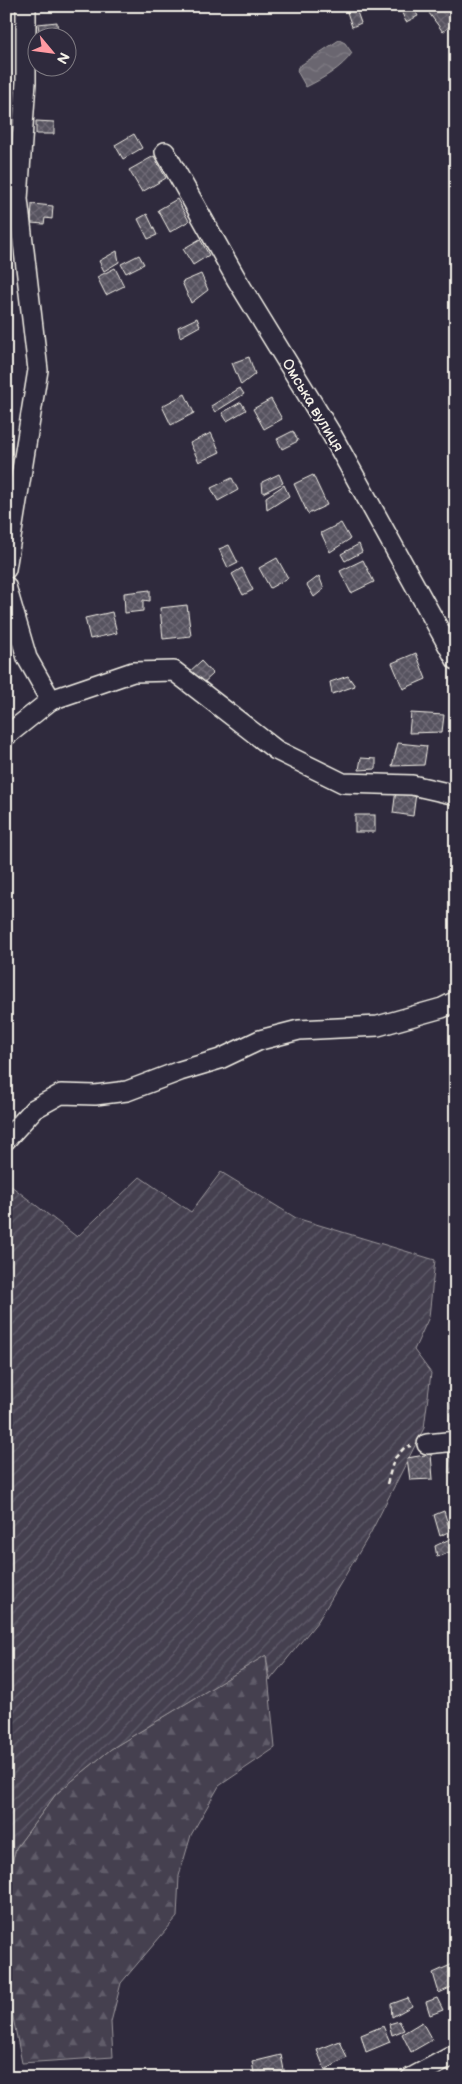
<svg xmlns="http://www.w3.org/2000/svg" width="462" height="2084" viewBox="0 0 462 2084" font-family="'Balsamiq Sans',sans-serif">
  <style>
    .forest { fill: url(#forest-firs); stroke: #9c989c }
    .garden { fill: url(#garden-furrows); stroke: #9c989c }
    .water { fill: url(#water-waves); stroke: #a19ea0 }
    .building { fill: url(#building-cross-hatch); stroke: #f4f1e8 }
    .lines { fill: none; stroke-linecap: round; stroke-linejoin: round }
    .minor-casing { stroke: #f4f1e8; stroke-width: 22 }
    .path { stroke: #f4f1e8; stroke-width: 2.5; stroke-dasharray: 5 4; stroke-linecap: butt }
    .minor { stroke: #2f2a3d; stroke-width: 19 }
    .labels { text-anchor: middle; stroke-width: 4.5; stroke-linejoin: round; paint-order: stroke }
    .street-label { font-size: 15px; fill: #f4f1e8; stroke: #2f2a3d }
  </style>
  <defs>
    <pattern id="forest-firs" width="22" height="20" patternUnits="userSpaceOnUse" patternTransform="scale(1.25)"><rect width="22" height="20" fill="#454050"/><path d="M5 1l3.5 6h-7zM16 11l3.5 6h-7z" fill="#605c69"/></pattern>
    <pattern id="garden-furrows" width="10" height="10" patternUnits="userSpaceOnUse" patternTransform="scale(1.25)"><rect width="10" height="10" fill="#454050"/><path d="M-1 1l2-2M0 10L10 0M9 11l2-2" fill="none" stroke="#605c69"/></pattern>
    <pattern id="water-waves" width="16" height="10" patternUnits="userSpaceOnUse" patternTransform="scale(1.25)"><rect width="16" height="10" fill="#6a6670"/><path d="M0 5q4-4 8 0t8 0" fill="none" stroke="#807c84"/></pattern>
    <pattern id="building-cross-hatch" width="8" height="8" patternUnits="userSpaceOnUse" patternTransform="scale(1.25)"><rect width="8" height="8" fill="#56525f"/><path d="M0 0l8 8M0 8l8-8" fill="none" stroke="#6f6b76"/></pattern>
  </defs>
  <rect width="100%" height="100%" fill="#2f2a3d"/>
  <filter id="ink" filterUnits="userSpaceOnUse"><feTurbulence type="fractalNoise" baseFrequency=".02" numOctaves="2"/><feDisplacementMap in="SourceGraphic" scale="10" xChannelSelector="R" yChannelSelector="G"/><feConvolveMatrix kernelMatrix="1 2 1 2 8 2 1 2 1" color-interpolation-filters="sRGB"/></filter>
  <g filter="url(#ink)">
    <polygon class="forest" points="266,1655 275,1748 219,1786 191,1835 179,1876 177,1917 121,1983 111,2022 113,2057 22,2063 6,1982 6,1883 16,1848 56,1794 111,1749"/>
    <polygon class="garden" points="221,1172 296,1218 435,1260 429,1317 414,1350 431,1373 424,1428 370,1534 318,1621 270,1680 266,1655 111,1749 56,1794 16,1848 6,1883 6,1182 77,1237 140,1177 191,1212"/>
    <path class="water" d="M339,40L345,43L352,53C342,68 322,79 306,87L297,71L298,67Z"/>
    <g class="building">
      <polygon points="438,6 445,6 456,21 443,32 429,13"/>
      <polygon points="413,7 418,16 406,22 402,13"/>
      <polygon points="356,9 361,23 352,27 347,12"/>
      <polygon points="57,22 58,38 40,38 38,24"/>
      <polygon points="36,121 54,122 54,134 36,134"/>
      <polygon points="134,134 142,148 123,159 115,145"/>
      <polygon points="154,156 166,178 142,192 129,170"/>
      <polygon points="177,199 189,221 170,232 158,210"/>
      <polygon points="32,204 53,206 52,219 45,218 44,224 31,223"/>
      <polygon points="147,214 157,235 148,239 138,219"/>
      <polygon points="200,239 209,255 193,265 183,249"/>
      <polygon points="117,251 119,262 104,271 99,261"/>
      <polygon points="139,255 144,264 126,273 121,264"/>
      <polygon points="115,268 124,286 106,295 97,277"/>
      <polygon points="201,274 208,290 191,303 182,282"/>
      <polygon points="197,318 200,326 180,337 178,327"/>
      <polygon points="249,357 255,374 241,385 232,363"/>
      <polygon points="240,388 244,394 215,412 211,406"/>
      <polygon points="185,394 194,413 171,425 162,406"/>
      <polygon points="271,399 282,419 264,429 253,409"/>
      <polygon points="241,402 246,410 227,421 222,413"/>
      <polygon points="293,431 298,441 282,449 277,439"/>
      <polygon points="211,433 220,452 199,462 190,443"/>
      <polygon points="279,474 283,483 263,493 262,482"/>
      <polygon points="313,475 327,505 308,514 294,484"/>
      <polygon points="232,478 238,490 218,501 211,488"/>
      <polygon points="284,485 289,496 267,510 266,497"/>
      <polygon points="341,523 350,539 330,552 321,533"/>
      <polygon points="359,544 362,552 345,561 341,554"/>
      <polygon points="229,545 238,563 228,568 219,549"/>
      <polygon points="277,558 288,578 270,588 259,568"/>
      <polygon points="363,560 374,582 351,593 340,571"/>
      <polygon points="242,568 253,590 243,595 232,574"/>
      <polygon points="319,576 324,589 314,597 307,585"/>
      <polygon points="150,590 150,601 143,600 143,611 125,613 124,593"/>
      <polygon points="187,605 191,636 163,639 160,608"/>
      <polygon points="112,612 117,633 90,639 85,618"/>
      <polygon points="416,653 426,679 403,689 392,663"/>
      <polygon points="201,661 213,674 200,686 188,673"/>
      <polygon points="348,676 355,686 332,694 330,682"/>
      <polygon points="411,713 444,715 442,732 409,733"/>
      <polygon points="398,743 427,746 424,765 392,766"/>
      <polygon points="361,758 376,759 376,769 359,770"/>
      <polygon points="396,790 416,793 413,816 393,813"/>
      <rect x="355" y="815" width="20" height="17"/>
      <polygon points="456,1402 456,1423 449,1423 451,1403"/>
      <polygon points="450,1450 456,1450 456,1472 449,1473"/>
      <polygon points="431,1454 433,1479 410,1480 407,1458"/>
      <polygon points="444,1511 450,1531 440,1536 434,1515"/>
      <polygon points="452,1538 455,1550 437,1557 435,1546"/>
      <polygon points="455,1963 456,1985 439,1993 433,1973"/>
      <polygon points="408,1998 412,2006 392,2017 391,2004"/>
      <polygon points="437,1998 443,2010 430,2015 426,2002"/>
      <polygon points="399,2021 404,2030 392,2035 389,2024"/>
      <polygon points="422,2022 432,2040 411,2052 402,2034"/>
      <polygon points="383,2026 390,2042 366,2052 361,2035"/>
      <polygon points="340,2041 347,2058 325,2070 317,2050"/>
      <polygon points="281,2055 285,2075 274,2078 255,2078 252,2062"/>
    </g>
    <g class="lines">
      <g class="minor-casing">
        <g id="minor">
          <polyline points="165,152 237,280 332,435 456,660"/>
          <polyline points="6,569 38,370 18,199 26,82 26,6"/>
          <polyline points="6,586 27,658 51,700 133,672 174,671 276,750 343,783 412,785 456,795"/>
          <polyline points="6,736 51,700"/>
          <polyline points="6,1140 34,1109 61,1094 95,1095 127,1091 180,1071 220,1059 260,1040 299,1030 378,1026 442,1008 456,1001"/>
          <polyline points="427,1444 456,1441"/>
          <polyline points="411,2078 456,2054"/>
        </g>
      </g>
      <polyline class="path" points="387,1484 394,1459 405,1447 411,1446"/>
      <use href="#minor" class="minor"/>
    </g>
  </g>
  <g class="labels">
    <g class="street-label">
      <text transform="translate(313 405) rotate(59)" y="5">Омська вулиця</text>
    </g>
  </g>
  <rect width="462" height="2084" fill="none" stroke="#2f2a3d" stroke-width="25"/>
  <rect x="12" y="12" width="437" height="2059" fill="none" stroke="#f4f1e8" stroke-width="2" filter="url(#ink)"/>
  <g transform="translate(52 52) rotate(119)"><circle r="24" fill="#2f2a3d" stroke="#7e7a81"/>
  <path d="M0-4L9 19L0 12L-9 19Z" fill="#ff9aa2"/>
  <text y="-8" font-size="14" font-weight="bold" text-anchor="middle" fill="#f4f1e8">N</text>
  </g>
</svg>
